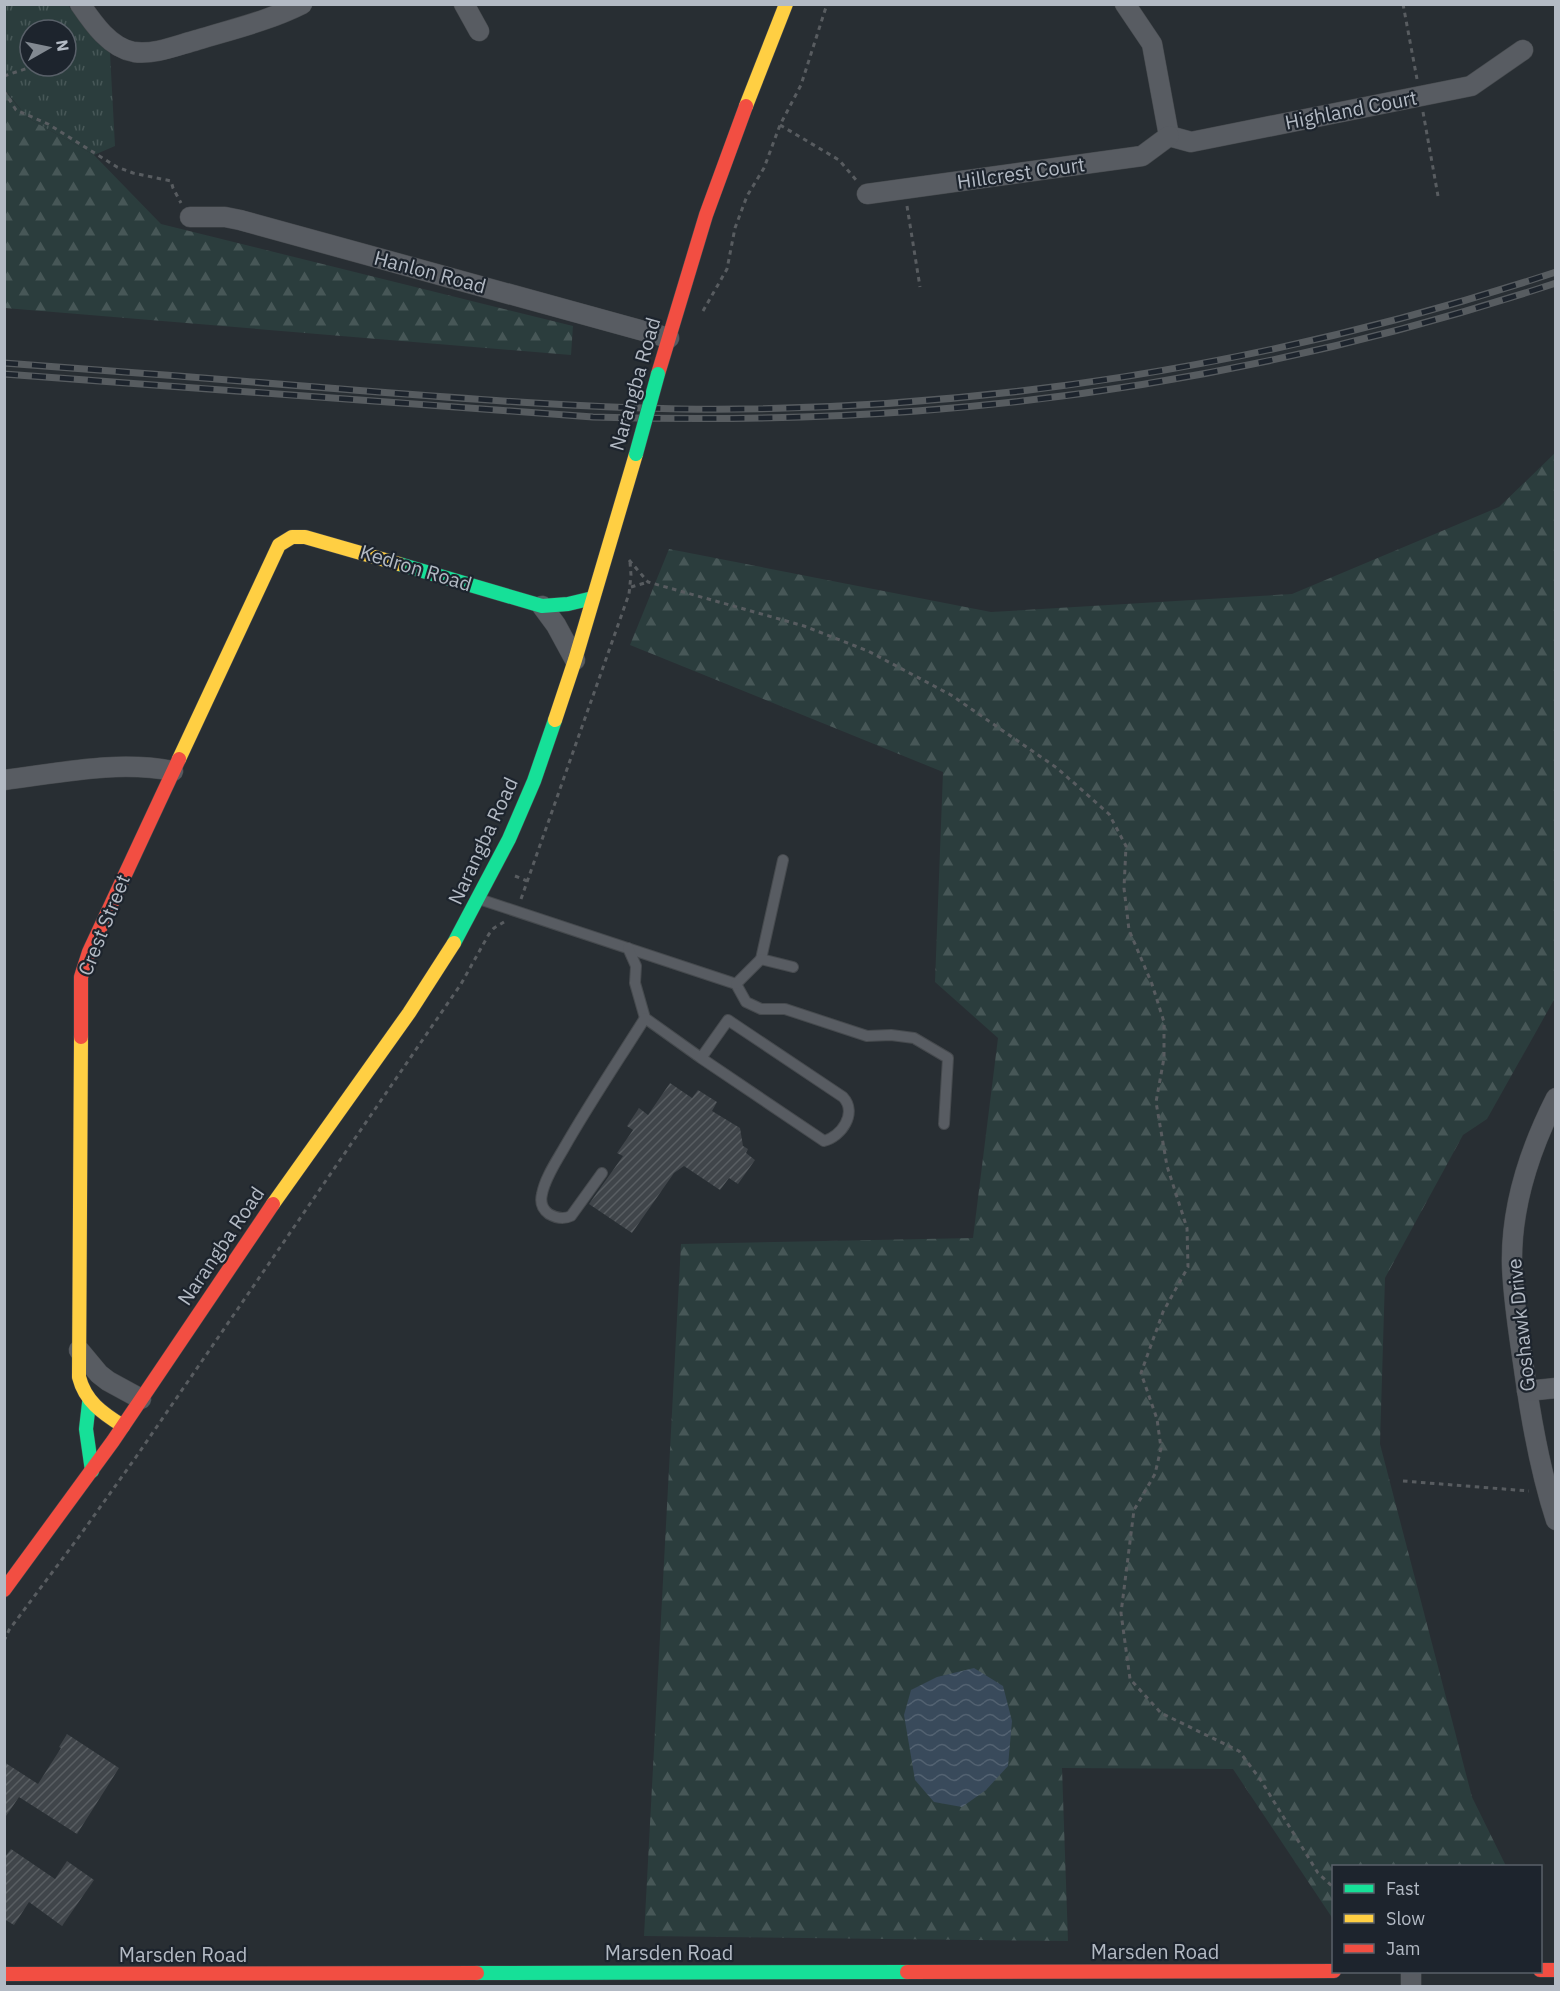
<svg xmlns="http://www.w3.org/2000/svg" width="1560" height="1991" viewBox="0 0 1560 1991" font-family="'IBM Plex Sans',sans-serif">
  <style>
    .forest { fill: url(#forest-firs) }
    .park { fill: url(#park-tufts); fill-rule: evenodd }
    .water { fill: url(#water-waves) }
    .building { fill: url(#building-hatch) }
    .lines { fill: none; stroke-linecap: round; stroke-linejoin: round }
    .lane-casing { stroke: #464a4e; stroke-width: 12 }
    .street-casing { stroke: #464a4e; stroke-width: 21 }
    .fast-casing { stroke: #464a4e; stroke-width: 15 }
    .slow-casing { stroke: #464a4e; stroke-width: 15 }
    .jam-casing { stroke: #464a4e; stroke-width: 15 }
    .path { stroke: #585c60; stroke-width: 3; stroke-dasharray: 4.5 4.5; stroke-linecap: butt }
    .lane { stroke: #585c62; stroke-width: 10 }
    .street { stroke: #585c62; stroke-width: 20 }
    .fast { stroke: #16e098; stroke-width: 14 }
    .slow { stroke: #ffcf43; stroke-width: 14 }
    .jam { stroke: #f24e42; stroke-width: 14 }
    .rail-casing { stroke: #575c60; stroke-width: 7 }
    .rail { stroke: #1d242d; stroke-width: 4.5; stroke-dasharray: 14; stroke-linecap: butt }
    .fast-bridge-casing { stroke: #464a4e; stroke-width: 15; stroke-linecap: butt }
    .fast-bridge { stroke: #16e098; stroke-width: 14 }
    .labels { text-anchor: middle; stroke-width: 4.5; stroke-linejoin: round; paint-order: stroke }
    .street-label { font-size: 20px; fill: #b3bac4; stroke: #1d242d }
  </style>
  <defs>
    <pattern id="forest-firs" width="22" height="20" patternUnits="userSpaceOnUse" patternTransform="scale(1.5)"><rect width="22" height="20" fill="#2b3d3d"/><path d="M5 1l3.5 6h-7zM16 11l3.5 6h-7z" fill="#475757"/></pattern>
    <pattern id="park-tufts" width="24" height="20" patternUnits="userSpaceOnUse" patternTransform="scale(1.5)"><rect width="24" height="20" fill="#2b3d3d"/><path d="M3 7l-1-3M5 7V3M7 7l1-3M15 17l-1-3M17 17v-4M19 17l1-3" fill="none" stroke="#475757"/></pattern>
    <pattern id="water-waves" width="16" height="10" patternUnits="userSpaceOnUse" patternTransform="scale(1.5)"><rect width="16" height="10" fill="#394a5b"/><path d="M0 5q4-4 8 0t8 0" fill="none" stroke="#536271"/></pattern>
    <pattern id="building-hatch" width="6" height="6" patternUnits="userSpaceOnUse" patternTransform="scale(1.5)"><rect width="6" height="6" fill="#40454a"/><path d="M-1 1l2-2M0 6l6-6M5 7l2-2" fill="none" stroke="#595e62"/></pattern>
  </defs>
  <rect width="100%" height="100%" fill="#282e33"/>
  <g class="forest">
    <polygon points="4,90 28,118 94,155 161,224 573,326 571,355 5,308"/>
    <polygon points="1555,453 1555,998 1487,1119 1463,1135 1385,1278 1380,1444 1472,1797 1506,1866 1334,1866 1333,1919 1233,1769 1062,1768 1068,1941 644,1936 681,1244 973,1238 998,1038 935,982 943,772 630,645 669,549 991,612 1292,594 1499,507"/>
  </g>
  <path class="park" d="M4,5H68L84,27L110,53L115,146L94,155L28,118L5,90ZM30,30H66V66H30Z"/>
  <polygon class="water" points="974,1668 1003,1686 1012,1721 1008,1766 986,1790 962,1807 934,1802 915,1780 904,1715 911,1690 937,1677"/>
  <g class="building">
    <polygon points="670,1083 692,1098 698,1090 717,1102 712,1111 740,1128 743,1146 748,1149 746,1153 755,1160 738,1184 729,1178 720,1190 684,1166 674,1173 632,1233 589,1204 623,1156 617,1153 633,1130 627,1126 639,1108 648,1115"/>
    <polygon points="67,1734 119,1768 77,1834 19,1797 4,1819 4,1762 38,1784 61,1748 59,1747"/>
    <polygon points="11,1849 55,1879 67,1861 94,1880 62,1926 29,1902 14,1925 4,1919 4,1858"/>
  </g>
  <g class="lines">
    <g class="lane-casing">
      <g id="lane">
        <polyline points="479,899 736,984 746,1002 761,1009 785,1009 867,1036 891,1035 914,1038 948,1058 944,1124"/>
        <path d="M628,948L636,966L635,983L645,1018L701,1058L728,1020L843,1097C858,1113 841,1137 824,1141L701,1058"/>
        <polyline points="761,959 783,860"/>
        <polyline points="736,984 761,959 793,967"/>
        <path d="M602,1173L571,1216C563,1220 556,1218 549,1214C542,1209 540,1202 542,1194C545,1178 556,1162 564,1148C589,1104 618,1061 645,1018"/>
      </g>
    </g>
    <g class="street-casing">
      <g id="street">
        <path d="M80,4C93,23 110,48 134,52C155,55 178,45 197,40C233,29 268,21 302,4"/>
        <polyline points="464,4 479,31"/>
        <polyline points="1125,4 1152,44 1169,136"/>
        <polyline points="1169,136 1191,142 1471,86 1523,50"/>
        <polyline points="867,194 1142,156 1169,136"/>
        <polyline points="190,217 225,217 240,220 669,338"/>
        <polyline points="542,606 556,625 575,660"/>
        <path d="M4,780C60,773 117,760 173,771"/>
        <path d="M1556,1098C1530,1149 1511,1207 1512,1264C1513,1299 1519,1334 1524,1369C1531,1420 1540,1471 1556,1520"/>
        <polyline points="79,1350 99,1374 108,1381 141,1399"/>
        <polyline points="1527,1391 1556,1388"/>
        <polyline points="1411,1972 1411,1986"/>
      </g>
    </g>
    <g class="fast-casing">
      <g id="fast">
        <polyline points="399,564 542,606 568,604 593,598"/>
        <polyline points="454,943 509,839 534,781 555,720"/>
        <polyline points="89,1403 86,1429 92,1471"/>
        <polyline points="477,1973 907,1972"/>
      </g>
    </g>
    <g class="slow-casing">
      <g id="slow">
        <polyline points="746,106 786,4"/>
        <polyline points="555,720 575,660 636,454"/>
        <polyline points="179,759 279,545 292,537 305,537 399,564"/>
        <path d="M81,1037L79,1377C85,1401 102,1413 123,1426"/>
        <polyline points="273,1204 409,1013 454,943"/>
      </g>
    </g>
    <g class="jam-casing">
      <g id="jam">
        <polyline points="658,374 706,215 746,106"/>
        <polyline points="81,1037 81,977 89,952 179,759"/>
        <polyline points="4,1590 113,1441 273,1204"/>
        <polyline points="1540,1970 1556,1970"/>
        <polyline points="907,1972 1334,1971"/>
        <polyline points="4,1974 477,1973"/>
      </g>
    </g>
    <g class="path">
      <polyline points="1403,4 1417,79"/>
      <polyline points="4,76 34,66"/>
      <polyline points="4,91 16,110 48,124 117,167 133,173 171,181 173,188 181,203"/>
      <polyline points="1423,112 1438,196"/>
      <polyline points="780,125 839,160 857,181"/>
      <polyline points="907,206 920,287"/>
      <polyline points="703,311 727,269 735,228 747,196 764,168 780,125 801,85 827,4"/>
      <polyline points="629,560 648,582 804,626 868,651 951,695 1057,768 1109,814 1126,846 1124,888 1129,930 1152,984 1164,1022 1164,1058 1156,1102 1167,1166 1187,1228 1188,1267 1163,1312 1141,1373 1157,1419 1161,1448 1155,1474 1134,1510 1121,1613 1130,1679 1161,1713 1239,1751 1260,1779 1318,1873 1334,1888"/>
      <polyline points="631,587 648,582"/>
      <polyline points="515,876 527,881"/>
      <polyline points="521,899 629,594 631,575 630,562"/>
      <polyline points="1403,1481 1529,1491"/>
      <polyline points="4,1641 9,1630 81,1534 136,1457 461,984 489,934 494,928 504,922"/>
    </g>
    <use href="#lane" class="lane"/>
    <use href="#street" class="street"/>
    <use href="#fast" class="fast"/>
    <use href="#slow" class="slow"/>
    <use href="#jam" class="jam"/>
    <g class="rail-casing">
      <g id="rail">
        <path d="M4,363C125,372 245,381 366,391C470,399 575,407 680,409C976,413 1275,365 1556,272"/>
        <path d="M4,374L593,417C701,420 809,419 917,411C1133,395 1350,351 1556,283"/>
      </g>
    </g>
    <use href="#rail" class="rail"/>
    <g class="fast-bridge-casing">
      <polyline id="fast-bridge" points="636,454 658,374"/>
    </g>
    <use href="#fast-bridge" class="fast-bridge"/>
  </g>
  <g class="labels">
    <g class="street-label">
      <text transform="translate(1351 110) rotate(-11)" y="7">Highland Court</text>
      <text transform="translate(1021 173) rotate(-8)" y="7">Hillcrest Court</text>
      <text transform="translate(430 272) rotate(15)" y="7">Hanlon Road</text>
      <text transform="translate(635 384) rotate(-74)" y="7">Narangba Road</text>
      <text transform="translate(416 568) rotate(17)" y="7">Kedron Road</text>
      <text transform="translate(483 841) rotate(-65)" y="7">Narangba Road</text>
      <text transform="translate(104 925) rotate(-68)" y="7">Crest Street</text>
      <text transform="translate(221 1246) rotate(-56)" y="7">Narangba Road</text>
      <text transform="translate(1521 1325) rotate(-96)" y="7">Goshawk Drive</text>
      <text x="1155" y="1959">Marsden Road</text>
      <text x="669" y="1960">Marsden Road</text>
      <text x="183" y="1962">Marsden Road</text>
    </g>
  </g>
  <rect width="1560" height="1991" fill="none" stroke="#b3bac4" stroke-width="12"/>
  <rect x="1332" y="1865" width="210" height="108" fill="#1d242d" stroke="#596069" stroke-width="1.5"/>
  <rect x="1344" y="1884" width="30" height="9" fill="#16e098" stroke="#596069" stroke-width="1.5"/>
  <text x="1386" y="1895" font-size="18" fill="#b3bac4">Fast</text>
  <rect x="1344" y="1914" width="30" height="9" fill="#ffcf43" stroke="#596069" stroke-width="1.5"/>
  <text x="1386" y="1925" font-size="18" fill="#b3bac4">Slow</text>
  <rect x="1344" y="1944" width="30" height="9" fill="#f24e42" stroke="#596069" stroke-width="1.5"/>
  <text x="1386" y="1955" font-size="18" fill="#b3bac4">Jam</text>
  <g transform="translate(48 48) rotate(81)"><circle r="28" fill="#1d242d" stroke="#596069" stroke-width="1.5"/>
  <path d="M0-4.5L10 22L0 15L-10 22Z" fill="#828991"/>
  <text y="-9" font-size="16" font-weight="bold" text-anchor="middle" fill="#b3bac4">N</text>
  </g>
</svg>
